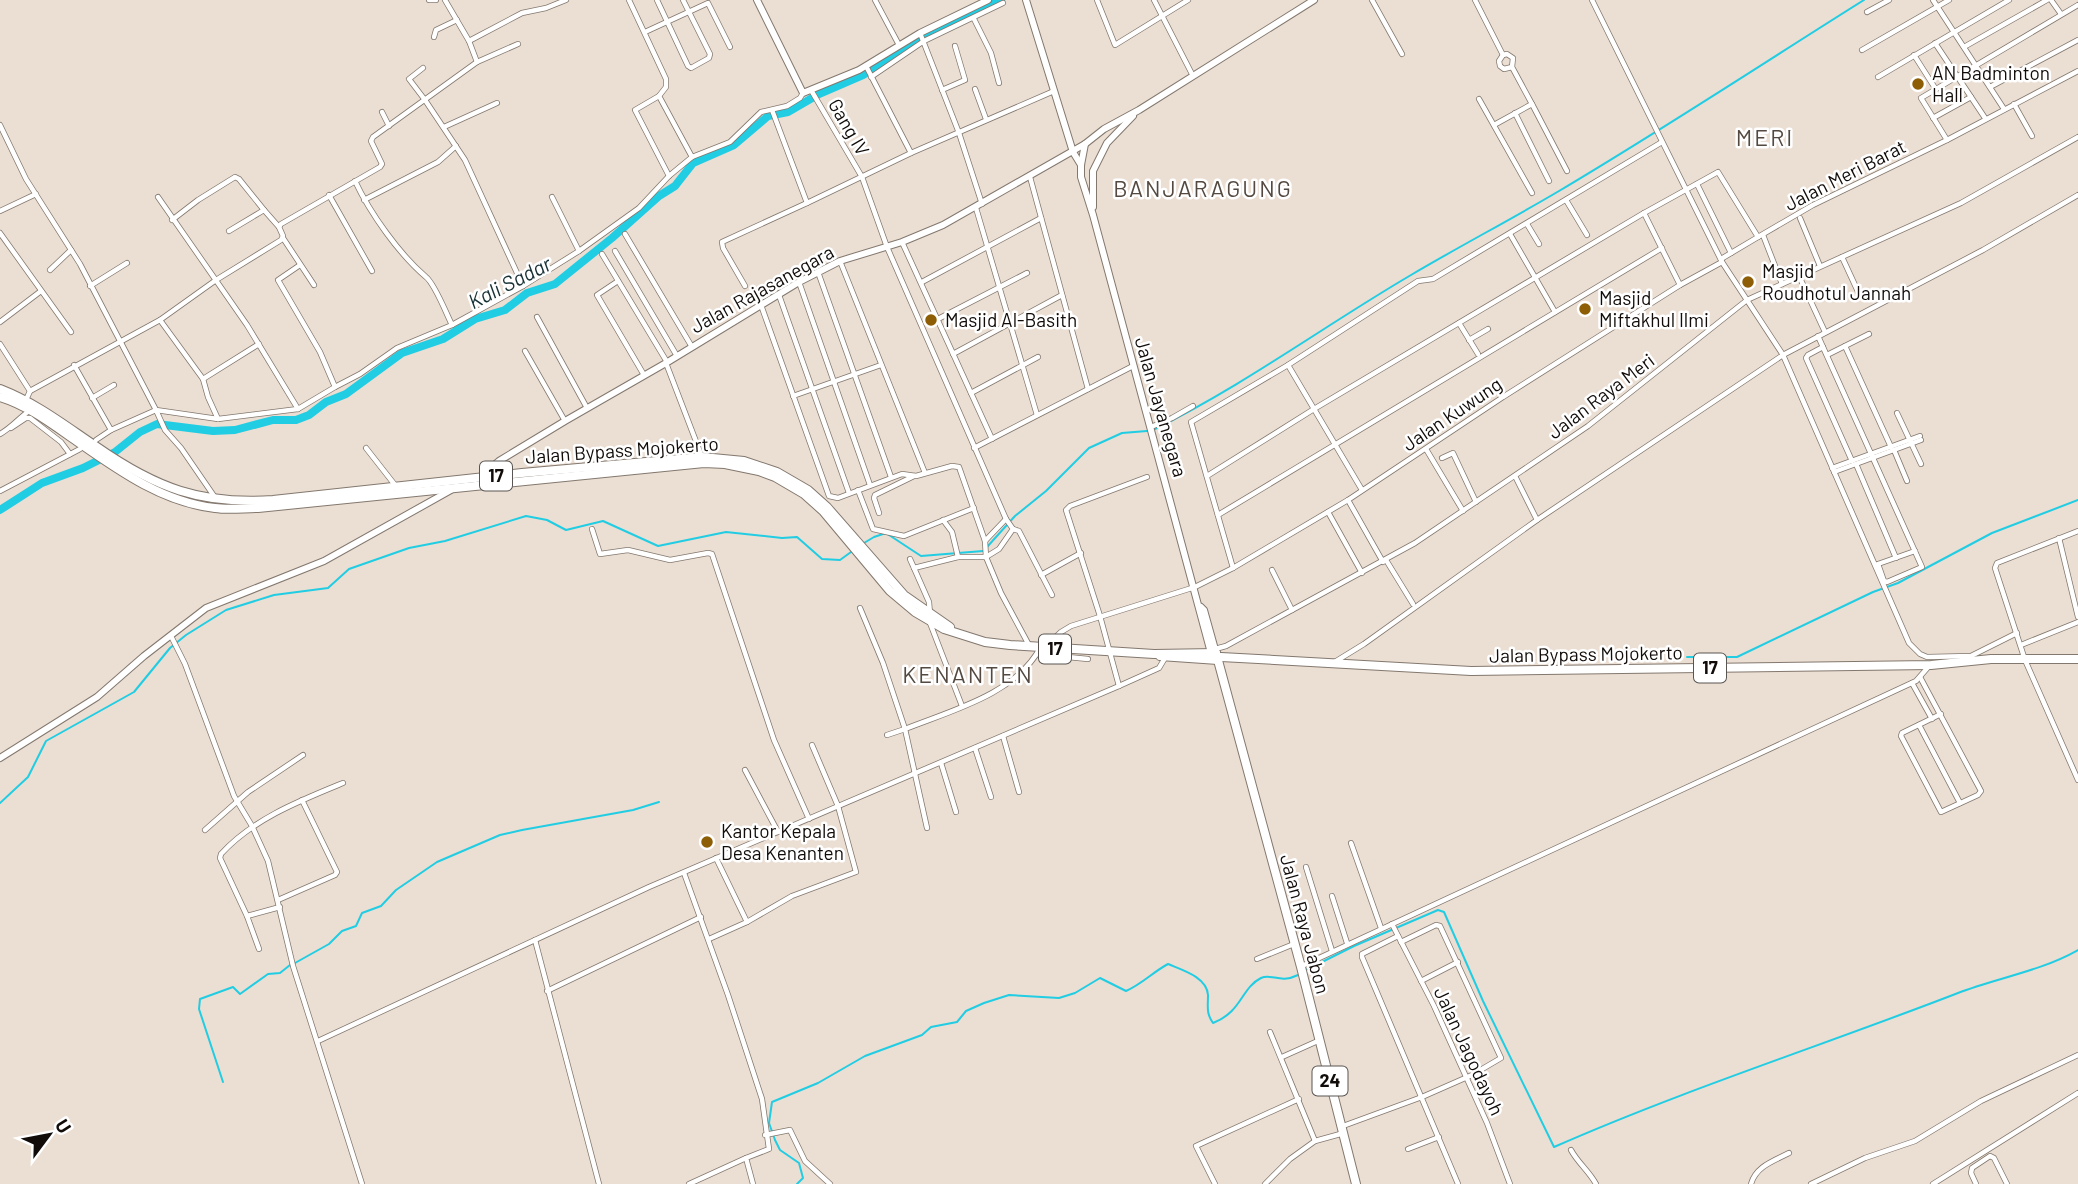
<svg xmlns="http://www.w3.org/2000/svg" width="2078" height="1184" viewBox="0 0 2078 1184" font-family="Barlow,sans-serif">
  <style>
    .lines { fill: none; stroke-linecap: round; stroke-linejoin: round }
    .stream { stroke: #21cde3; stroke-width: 2 }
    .river { stroke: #21cde3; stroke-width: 8 }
    .street-casing { stroke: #83786e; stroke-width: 6 }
    .secondary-casing { stroke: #83786e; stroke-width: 8 }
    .highway-casing { stroke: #83786e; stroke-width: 10 }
    .street { stroke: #fff; stroke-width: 4.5 }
    .secondary { stroke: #fff; stroke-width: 6 }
    .highway { stroke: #fff; stroke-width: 8 }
    .poi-dot { fill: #8d5e05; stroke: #fff; stroke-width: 2.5 }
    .labels { text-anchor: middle; stroke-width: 5; stroke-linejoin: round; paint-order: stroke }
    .shield { fill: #fff; stroke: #585553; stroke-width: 2 }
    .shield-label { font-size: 18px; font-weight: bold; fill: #110c09 }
    .poi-label { font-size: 19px; fill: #110c09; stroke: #fff; text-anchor: start }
    .street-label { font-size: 19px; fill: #110c09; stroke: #fff }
    .water-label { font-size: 21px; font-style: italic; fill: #173034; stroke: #fff }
    .quarter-label { font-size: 23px; letter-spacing: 2px; fill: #534940; stroke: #fff }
  </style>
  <rect width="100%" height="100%" fill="#ebded3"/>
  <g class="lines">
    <g class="stream">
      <path d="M1153,430C1243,386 1324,326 1411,275C1460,246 1510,220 1559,191C1662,130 1762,64 1864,0"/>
      <polyline points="864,543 874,537 886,533 921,556 983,551"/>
      <polyline points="987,547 1015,516 1046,491 1089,448 1122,433 1147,431"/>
      <polyline points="1687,657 1737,657 1873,592 1898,583 1992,533 2078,500"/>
      <polyline points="0,803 28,777 46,741 134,692 170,648 186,635 226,610 274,595 328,588 349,569 409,548 445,541 526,516 547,520 566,530 603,521 658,546 726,532 782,538 797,537 822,559 840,560 851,552"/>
      <polyline points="295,963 329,944 342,931 356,926 362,913 381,906 396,890 437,862 500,835 522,830 633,810 659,802"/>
      <path d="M1306,970L1354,946L1438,910L1444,912L1483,1001L1554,1147C1686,1089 1824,1045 1958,993C1997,978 2041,971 2078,950"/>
      <polyline points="223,1082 199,1009 200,999 233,987 240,994 268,974 280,973 290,965"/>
      <path d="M797,1184L803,1178L799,1163L780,1150L775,1140L769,1123L772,1102L818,1083L865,1056L922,1035L931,1027L957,1022L966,1011L984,1003L1009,995L1059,998L1075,993L1100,978L1126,991C1142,984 1153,972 1168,964C1182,970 1207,977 1208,995C1208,1007 1206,1013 1213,1023C1242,1012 1241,988 1261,978C1272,973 1280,984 1298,975"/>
    </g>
    <polyline class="river" points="0,510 42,483 83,468 115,452 140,432 157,424 213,431 235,430 273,420 296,420 309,415 326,402 346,394 402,353 443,339 475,319 505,310 527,293 555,284 612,238 659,196 675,186 693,163 734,145 768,116 788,112 819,94 863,75 931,34 1001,0"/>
    <g class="street-casing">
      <g id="street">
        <polyline points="429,0 436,0"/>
        <polyline points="629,0 666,79 666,87 659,96 692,157"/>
        <polyline points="657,0 688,66 691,68 709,58 710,54 683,0"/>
        <polyline points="875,0 899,45"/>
        <polyline points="1097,0 1115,45 1188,0"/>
        <polyline points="1154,0 1193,76"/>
        <polyline points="1372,0 1402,54"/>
        <polyline points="1475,0 1503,55 1507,54 1513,58 1512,67 1532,104"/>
        <polyline points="1592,0 1722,262 1783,355 1909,643 1920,654 1927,657 1971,656 2017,633"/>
        <polyline points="1933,0 2004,109"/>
        <polyline points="2051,0 2061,14"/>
        <polyline points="2078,5 1921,98 1947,140 2078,71"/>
        <polyline points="1867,12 1889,0"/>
        <polyline points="974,19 991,53 999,83"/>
        <polyline points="645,32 708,3 730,47"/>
        <polyline points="920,33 959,133 982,204"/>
        <polyline points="434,37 436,30 457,20"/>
        <polyline points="469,41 522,13 546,8 566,0"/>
        <polyline points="1935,43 1985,118"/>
        <polyline points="1964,47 2047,0"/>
        <polyline points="1862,50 1949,0"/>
        <polyline points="1503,55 1499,61 1500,66 1504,69 1512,67"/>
        <polyline points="1914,55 1935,88"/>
        <polyline points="477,62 518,44"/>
        <polyline points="866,66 911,153"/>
        <polyline points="423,68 409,79 425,100 465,160 523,286"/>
        <polyline points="871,77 924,41 1003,3"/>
        <polyline points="1878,77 2009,0"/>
        <polyline points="1990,87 2078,40"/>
        <polyline points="975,89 986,119"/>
        <polyline points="811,90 862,177 887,247 1006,519 1013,529 999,549 986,557 958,557 914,568 929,602 930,614"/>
        <polyline points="942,90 965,80 955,46"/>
        <polyline points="659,96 635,110 669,176"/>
        <polyline points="1479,99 1532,193"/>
        <polyline points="2014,104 2032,136"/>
        <polyline points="772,110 807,203 911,153 1054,91"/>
        <polyline points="382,112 389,126"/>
        <polyline points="1515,113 1549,181"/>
        <polyline points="1933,118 1971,97"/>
        <polyline points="0,125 26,179 80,264 156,410 218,419 298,409 335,387 360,374 397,348 452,325 523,286 579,251 639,208 669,176 692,157 730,142 761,112 787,106 800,98 803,93"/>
        <polyline points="1494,125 1532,104 1567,171"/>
        <polyline points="444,127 497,103"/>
        <polyline points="1030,177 1088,389"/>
        <path d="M355,181C370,213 399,254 426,277C435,284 446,313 452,325"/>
        <polyline points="1697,184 1731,253"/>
        <polyline points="329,195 372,271"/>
        <polyline points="158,197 247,325 298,409"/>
        <polyline points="552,197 579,251"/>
        <polyline points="364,200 438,162 456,146"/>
        <polyline points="1566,200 1587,235"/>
        <polyline points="976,208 1037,415"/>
        <polyline points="0,211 36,194"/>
        <polyline points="1644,213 1680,285"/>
        <polyline points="1800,218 1820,266"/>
        <polyline points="172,220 198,200 235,177 239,179 264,210"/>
        <polyline points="1527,224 1539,244"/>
        <polyline points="229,231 264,210 279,227"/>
        <polyline points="0,233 71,332"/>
        <polyline points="625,234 692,347"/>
        <polyline points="1510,234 1555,312"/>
        <polyline points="1763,235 1782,284"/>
        <polyline points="1758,237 1813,205 1947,140"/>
        <polyline points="283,238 314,285"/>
        <polyline points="902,242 992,439"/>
        <polyline points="615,251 677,356"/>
        <polyline points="602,254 667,362"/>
        <polyline points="1842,257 1860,296"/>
        <polyline points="840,261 925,473"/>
        <polyline points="300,265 278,280 320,352 335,387"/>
        <polyline points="50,270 71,250"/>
        <polyline points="818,272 891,477"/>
        <polyline points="1799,276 1825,332"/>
        <polyline points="618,281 597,295 644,375"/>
        <polyline points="799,282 870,485"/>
        <polyline points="922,282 1041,218"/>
        <polyline points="90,286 127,263"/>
        <polyline points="745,286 723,248 722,242 807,203"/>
        <polyline points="779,295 849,493"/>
        <polyline points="761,305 829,496 838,498 902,474 916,476 952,466 959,467 985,541 986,557 1001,593 1030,647"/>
        <polyline points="537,317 587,408"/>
        <polyline points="938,319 1027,273"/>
        <polyline points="160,320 203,379 208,397 218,419"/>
        <polyline points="0,322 41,291"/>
        <polyline points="1459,323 1478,354"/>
        <polyline points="1818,336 1922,567 1887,582 1884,581 1878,564"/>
        <polyline points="1469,340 1488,329"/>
        <polyline points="0,344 30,391 26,400"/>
        <polyline points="1845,346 1891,447"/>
        <polyline points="1823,347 1808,355 1806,358 1852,461"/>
        <polyline points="525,351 565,421"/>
        <polyline points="953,354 1062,295"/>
        <polyline points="1827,355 1869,334"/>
        <polyline points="666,363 702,457"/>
        <polyline points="74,365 111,430"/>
        <polyline points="1288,365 1362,490"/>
        <polyline points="203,379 259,344"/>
        <polyline points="30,391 160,320 216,280 281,240 283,236 279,227 281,224 380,167 382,164 371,141 373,137 477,62 469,41 445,0"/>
        <polyline points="971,393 1038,357"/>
        <polyline points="793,396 881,365"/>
        <polyline points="92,398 114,385"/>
        <polyline points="1897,413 1921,464"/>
        <polyline points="1151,427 1172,418 1193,406"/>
        <polyline points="11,428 26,418 30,418 61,442 70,454"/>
        <path d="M0,434C11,428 18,419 29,411"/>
        <polyline points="96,440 111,430 156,410 165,430 181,448 214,496"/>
        <polyline points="366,448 395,485"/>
        <polyline points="974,448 1133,366"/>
        <polyline points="1426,449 1463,511"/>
        <polyline points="1894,450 1907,481"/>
        <polyline points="1442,458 1453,453 1476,502"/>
        <polyline points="1856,464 1896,558"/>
        <polyline points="1832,468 1920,436"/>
        <polyline points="1834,472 1921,440"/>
        <polyline points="1207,476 1314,409 1644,213 1718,172 1758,237 1721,259"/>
        <polyline points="1515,476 1537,520"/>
        <polyline points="858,490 873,529 904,536 974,508"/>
        <polyline points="0,491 80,449"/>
        <polyline points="1348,500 1383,562"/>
        <polyline points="1328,512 1362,573"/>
        <polyline points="879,513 874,498 875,495 914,476"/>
        <polyline points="1218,515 1662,248"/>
        <polyline points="943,520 952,532 958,557"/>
        <polyline points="592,529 600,554 628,550 670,560 708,553 712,554 774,740 809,819"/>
        <polyline points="1013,529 1019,531 1052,595"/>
        <polyline points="2078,531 1997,563 1995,568 2025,660 2078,780"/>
        <polyline points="2059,538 2078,617"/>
        <polyline points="985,541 1006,519"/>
        <polyline points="910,559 914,568"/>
        <polyline points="1386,560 1413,604"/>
        <polyline points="1878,564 1915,551"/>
        <polyline points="1233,568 1191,422 1288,365 1418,281 1433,279 1662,142"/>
        <polyline points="1272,570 1292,610"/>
        <polyline points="1041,575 1081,553"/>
        <polyline points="860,608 883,663 905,729 887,735"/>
        <polyline points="930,623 962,706"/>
        <polyline points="171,636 185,664 234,796 252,826 268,861 293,966 362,1184"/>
        <polyline points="2021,645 2078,622"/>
        <polyline points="1045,647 1061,632 1071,626 1195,587 1233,568 1348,500 1503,397 1680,285 1722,262"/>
        <polyline points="1215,649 1226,646 1415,543 1588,426 1747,300 1961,203 2078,137"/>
        <polyline points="1037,654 1088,659"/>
        <polyline points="1333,663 1364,644 1537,520 1783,355 1983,250 2078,195"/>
        <polyline points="1920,677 1981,791 1978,795 1941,812 1901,736 1902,733 1941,714"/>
        <polyline points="1912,683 1932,719"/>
        <polyline points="1119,686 1100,616 1066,510 1070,506 1147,477"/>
        <polyline points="1919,725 1960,803"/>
        <polyline points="1003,736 1019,792"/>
        <polyline points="975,748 991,797"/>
        <polyline points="941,763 956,812"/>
        <polyline points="745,770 778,832"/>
        <path d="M927,828L905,729C950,711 1016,694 1040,648"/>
        <polyline points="205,830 248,792 303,755"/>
        <polyline points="1351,843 1381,928"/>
        <polyline points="716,858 747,922"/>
        <polyline points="1306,867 1332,951"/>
        <polyline points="684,873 728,995 762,1099 769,1149 746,1158 753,1184"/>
        <polyline points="1332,896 1347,943"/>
        <polyline points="278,900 335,875 337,872 302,800"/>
        <polyline points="247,916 280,907"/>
        <polyline points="1392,924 1434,1006 1487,1123 1510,1184"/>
        <polyline points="1398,936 1362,954 1362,957 1458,1184"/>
        <polyline points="709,939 747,922 792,896 856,872 838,806 812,745"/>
        <polyline points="535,940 599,1184"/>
        <path d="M259,949L247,916L220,858L221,854C253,819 299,801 343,783"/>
        <polyline points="1257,959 1294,944"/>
        <polyline points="1302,966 1916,681 1930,665"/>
        <polyline points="1421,981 1458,962"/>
        <polyline points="547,991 701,917"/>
        <polyline points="1270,1032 1315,1141"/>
        <polyline points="318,1041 649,887 1119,686 1159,668 1165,658"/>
        <polyline points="1282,1057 1320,1040"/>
        <polyline points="1343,1126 1422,1097 1472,1075 1501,1058 1440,926 1436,925 1401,942"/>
        <polyline points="765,1135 790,1130 805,1161 830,1184"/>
        <polyline points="1408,1149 1439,1137"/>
        <path d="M1571,1150C1578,1163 1589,1171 1596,1184"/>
        <polyline points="689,1184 746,1158"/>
        <polyline points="1215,1184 1196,1146 1299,1099"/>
        <polyline points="1265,1184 1290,1159 1315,1141 1344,1133"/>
        <path d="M1751,1184C1756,1166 1774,1161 1789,1153"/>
        <polyline points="1811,1184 1865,1158 1915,1141 1981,1101 2078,1055"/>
        <polyline points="1933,1184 2078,1093"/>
        <polyline points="1976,1184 1971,1173 1972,1168 1990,1156 1994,1158 2007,1184"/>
      </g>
    </g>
    <g class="secondary-casing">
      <g id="secondary">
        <polyline points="757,0 803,93 859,70 920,33 988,0"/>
        <polyline points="1026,0 1073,152 1081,165"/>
        <polyline points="1093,207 1093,171 1107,143 1133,116"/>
        <polyline points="479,478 499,461 565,421 666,363 799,282 840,261 902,242 943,225 1085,144"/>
        <polyline points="1201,607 1204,610 1216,653"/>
        <polyline points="1211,653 1093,215 1081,177 1081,165 1085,144 1104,129 1139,110 1314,0"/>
        <polyline points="0,758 97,697 144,656 206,608 324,561 451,490"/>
      </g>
    </g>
    <g class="highway-casing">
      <g id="highway">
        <path d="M0,389C38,404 64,425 97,447C156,488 201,505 273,500L522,473L702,457L744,461L777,472L808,490L827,507L904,595L950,627"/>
        <path d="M0,397C27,405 52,424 75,440C118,470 162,502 215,508C229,510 244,508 258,508L704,463L725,464L759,471L775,477L804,494L823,511L890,591L915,612L944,629L985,642L1010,645L1154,654L1216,653"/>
        <polyline points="1216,653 1301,967 1356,1184"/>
        <polyline points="1160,656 1218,660"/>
        <polyline points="1221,657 1471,671 1931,665 1991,659 2078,659"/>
      </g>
    </g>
    <use href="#street" class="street"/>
    <use href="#secondary" class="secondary"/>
    <use href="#highway" class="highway"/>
  </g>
  <g class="poi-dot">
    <circle cx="1918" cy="84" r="7"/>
    <circle cx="1748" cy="282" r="7"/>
    <circle cx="1585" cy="309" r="7"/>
    <circle cx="931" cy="320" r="7"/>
    <circle cx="707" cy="842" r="7"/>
  </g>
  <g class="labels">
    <g class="shield">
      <rect x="480" y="461.5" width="32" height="29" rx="5"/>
      <rect x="1039" y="634.5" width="32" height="29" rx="5"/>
      <rect x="1694" y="653.5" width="32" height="29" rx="5"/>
      <rect x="1312.5" y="1066.5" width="35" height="29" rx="5"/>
    </g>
    <g class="shield-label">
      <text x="496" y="482">17</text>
      <text x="1055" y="655">17</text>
      <text x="1710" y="674">17</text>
      <text x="1330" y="1087">24</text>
    </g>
    <g class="poi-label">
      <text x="1932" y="80">AN Badminton<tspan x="1932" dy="22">Hall</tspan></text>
      <text x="1762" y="278">Masjid<tspan x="1762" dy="22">Roudhotul Jannah</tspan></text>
      <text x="1599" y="305">Masjid<tspan x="1599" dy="22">Miftakhul Ilmi</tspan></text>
      <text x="945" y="327">Masjid Al-Basith</text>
      <text x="721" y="838">Kantor Kepala<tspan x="721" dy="22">Desa Kenanten</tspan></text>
    </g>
    <g class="street-label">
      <text transform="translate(849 127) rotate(60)" y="7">Gang IV</text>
      <text transform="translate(1845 175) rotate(-27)" y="7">Jalan Meri Barat</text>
      <text transform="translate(762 289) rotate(-29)" y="7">Jalan Rajasanegara</text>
      <text transform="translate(1601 396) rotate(-37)" y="7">Jalan Raya Meri</text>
      <text transform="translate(1161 407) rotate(74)" y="7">Jalan Jayanegara</text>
      <text transform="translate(1452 414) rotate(-34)" y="7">Jalan Kuwung</text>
      <text transform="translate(622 450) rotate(-4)" y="7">Jalan Bypass Mojokerto</text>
      <text transform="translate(1586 654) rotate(-1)" y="7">Jalan Bypass Mojokerto</text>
      <text transform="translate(1305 924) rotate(75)" y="7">Jalan Raya Jabon</text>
      <text transform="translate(1469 1051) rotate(65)" y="7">Jalan Jagodayoh</text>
    </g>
    <g class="water-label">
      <text transform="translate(510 283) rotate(-27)" y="7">Kali Sadar</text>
    </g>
    <g class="quarter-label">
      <text x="1765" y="146">MERI</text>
      <text x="1203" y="197">BANJARAGUNG</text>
      <text x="968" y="683">KENANTEN</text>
    </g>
  </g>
  <g transform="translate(49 1135) rotate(58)" stroke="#ffffff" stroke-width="5" paint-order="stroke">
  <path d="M0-5L12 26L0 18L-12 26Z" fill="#110c09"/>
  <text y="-10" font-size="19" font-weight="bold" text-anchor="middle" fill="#110c09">U</text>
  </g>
</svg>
